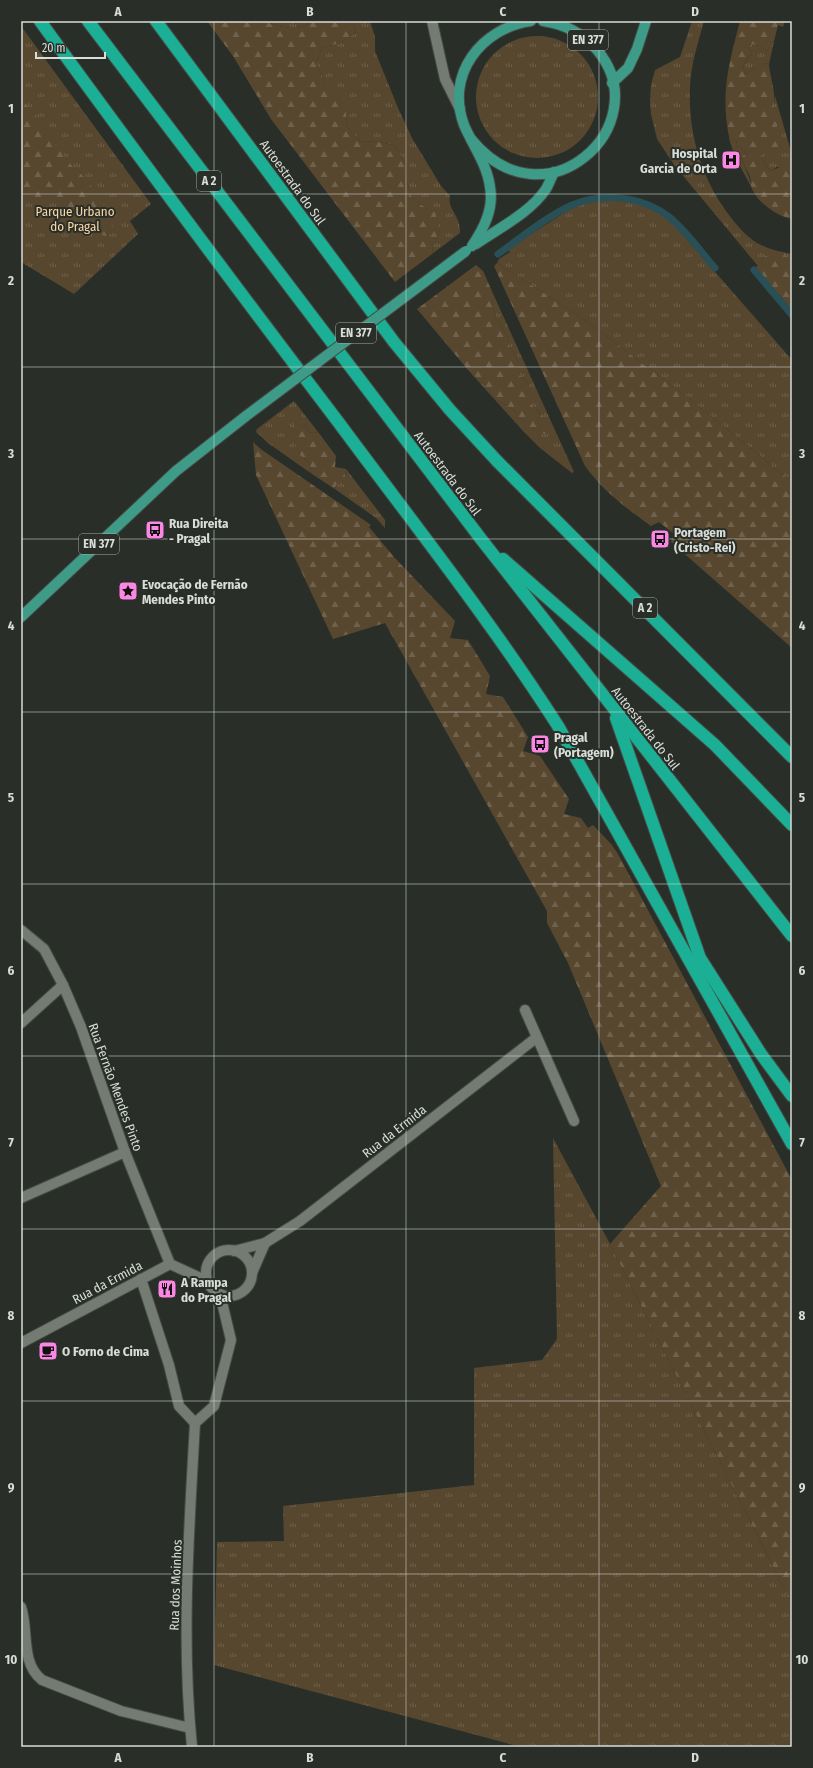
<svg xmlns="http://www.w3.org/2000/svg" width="813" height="1768" viewBox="0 0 813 1768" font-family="'Fira Sans Condensed',sans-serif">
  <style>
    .grass { fill: url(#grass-tufts) }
    .forest { fill: url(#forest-firs) }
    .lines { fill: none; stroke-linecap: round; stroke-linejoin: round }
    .stream { stroke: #295056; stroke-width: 7 }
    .pedestrian-casing { stroke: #454b45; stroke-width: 12 }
    .minor-casing { stroke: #454b45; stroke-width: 12 }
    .primary-casing { stroke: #454b45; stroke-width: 12 }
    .motorway-casing { stroke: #454b45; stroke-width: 14 }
    .pedestrian { stroke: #737b73; stroke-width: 10 }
    .minor { stroke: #737b73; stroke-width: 10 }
    .primary { stroke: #3e9b87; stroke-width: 10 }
    .motorway { stroke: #1bb095; stroke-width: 12 }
    .primary-bridge-casing { stroke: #454b45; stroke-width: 12; stroke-linecap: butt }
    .primary-bridge { stroke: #3e9b87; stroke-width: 10 }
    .grid { fill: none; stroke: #d9ddd8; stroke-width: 1; stroke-opacity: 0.55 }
    .labels { text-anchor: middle; stroke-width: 4; stroke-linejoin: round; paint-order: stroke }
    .shield { fill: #292f28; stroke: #a4a9a3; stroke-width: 1 }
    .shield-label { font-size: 12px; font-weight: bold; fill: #d9ddd8 }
    .poi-label { font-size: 13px; font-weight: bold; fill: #d9ddd8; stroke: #292f28; text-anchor: start }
    .street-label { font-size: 13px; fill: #d9ddd8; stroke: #292f28 }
    .park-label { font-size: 13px; fill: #f9d5a4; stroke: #292f28 }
    .neatline { fill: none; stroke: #d9ddd8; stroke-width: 1.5 }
    .grid-label { font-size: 13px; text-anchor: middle; font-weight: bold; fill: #d9ddd8 }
  </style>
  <defs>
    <pattern id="grass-tufts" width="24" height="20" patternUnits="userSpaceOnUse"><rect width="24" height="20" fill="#58472f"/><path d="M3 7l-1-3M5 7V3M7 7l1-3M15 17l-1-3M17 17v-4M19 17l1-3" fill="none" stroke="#6f614c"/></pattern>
    <pattern id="forest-firs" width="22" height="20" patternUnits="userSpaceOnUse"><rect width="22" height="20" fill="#58472f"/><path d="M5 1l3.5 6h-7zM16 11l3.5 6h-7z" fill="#6f614c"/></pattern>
  </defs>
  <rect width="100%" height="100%" fill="#292f28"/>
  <g class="grass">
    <path d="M267,21H311C300,33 282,27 269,23Z"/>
    <path d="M352,21H370L375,37V51L398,108L412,138L441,186L450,196C447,210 461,215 460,233L432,254L433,245L440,230L426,208L412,198L407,182L406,163L394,145L379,142L360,141L347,127L346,106L326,85L316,63L322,48L340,43L356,32Z"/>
    <path d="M692,21H704C698,43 691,64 690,87C688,133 701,178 729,215C737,226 746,236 757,243C768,249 780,252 792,254V267L791,260L765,256L758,266L675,166L657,139L651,114L650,101L651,85L655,70L680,57Z"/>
    <polygon points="21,26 151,204 130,221 138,234 74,294 21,262"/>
    <circle cx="537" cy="97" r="61"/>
    <polygon points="774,41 769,64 764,63 761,69 755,68 746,74 742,69 746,60 752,54 748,47 751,44 760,46 767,51"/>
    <path d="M775,96L792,155V170L791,171L777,167L771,171L765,165L761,154C772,140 783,123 774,105Z"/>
    <path d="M736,139L737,145L746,152L742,157C744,168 750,176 752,188L736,159L730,142Z"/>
    <path d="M614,199C634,201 651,206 668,218L792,360V482L691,400L582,318L497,263L499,259L510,252L508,249L573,207L586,202Z"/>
    <polygon points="495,298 574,472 572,473 540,448 523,431 469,371 484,384 497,400 514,410 521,420 542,415 531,404 529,384 519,374 519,363 510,347 507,335 496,319 492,302"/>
    <polygon points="294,401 318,432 314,433 309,432 305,424 296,442 301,456 309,462 312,474 268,443 256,432 257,429"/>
    <polygon points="346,469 385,520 385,528 376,518 335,489 336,485 346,474"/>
    <polygon points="553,1138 610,1244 792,1604 792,1747 521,1747 214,1665 217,1542 284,1541 283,1506 474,1485 474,1368 542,1360 557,1339"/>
  </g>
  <g class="forest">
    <path d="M207,21H267L269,23C282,27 300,33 311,21H352L356,32L340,43L322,48L316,63L326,85L340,92L346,106L347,127L360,141L379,142L394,145L406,163L407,182L412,198L426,208L435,212L440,230L433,245L432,254L395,282L271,119L233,56Z"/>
    <path d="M740,21H785L783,27L778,25L774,41L767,51L760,46L751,44L748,47L752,54L746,60L742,69L746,74L755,68H761L764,63L769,64C770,78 776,92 774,105C779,115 779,122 775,132L781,140L777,150L765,149L761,154L765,165L771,171C779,167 782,166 791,171L792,170V219C777,216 756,202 751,186C751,183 751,180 750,177C747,168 744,168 742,157L746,152L737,145L736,139L730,142C720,95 728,67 740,21Z"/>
    <polygon points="21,99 40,120 57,147 72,166 85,178 102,202 113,222 112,232 106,236 97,234 78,213 63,203 35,197 21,187"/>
    <polygon points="782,252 791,260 792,267 792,313 755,269 765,256"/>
    <path d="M497,263L582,318L691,400L792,482V648L671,542L674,534L659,522L651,526C625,507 604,492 585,466L494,266Z"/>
    <polygon points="476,265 483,271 495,298 492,302 496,319 507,335 510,347 519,363 519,374 529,384 534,394 531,404 542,415 549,428 546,434 535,432 521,420 514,410 497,400 484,384 469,371 417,309"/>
    <polygon points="299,423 305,424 309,432 314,433 318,432 336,456 335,467 346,469 344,480 336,485 335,489 312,474 309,462 301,456 295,450 296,442 290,439 288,434 292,430 293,425"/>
    <polygon points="253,442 262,450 371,525 369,527 394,557 455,621 450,638 468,640 490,676 486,694 503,697 528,737 523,751 540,756 569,799 564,814 581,818 588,828 593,825 612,845 618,854 792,1180 792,1604 610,1244 661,1186 568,963 547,923 547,911 385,623 333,639 256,475"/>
  </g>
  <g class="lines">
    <g class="stream">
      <path d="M498,254C522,237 546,217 572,205C602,192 641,196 668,216C686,230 700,251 715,268"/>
      <polyline points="754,270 792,315"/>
    </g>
    <g class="pedestrian-casing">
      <polyline id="pedestrian" points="21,1198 125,1152"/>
    </g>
    <g class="minor-casing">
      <g id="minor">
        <polyline points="432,21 445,79 460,109"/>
        <polyline points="21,930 44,949 63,985 81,1027 125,1152 170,1264"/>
        <polyline points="525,1010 574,1121"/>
        <polyline points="21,1023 63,985"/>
        <polyline points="265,1243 300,1221 536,1038"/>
        <circle cx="229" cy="1273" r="23"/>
        <polyline points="234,1251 265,1243 252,1273"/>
        <polyline points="141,1279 169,1365 179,1406 195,1423"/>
        <polyline points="21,1343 170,1264 207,1281"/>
        <path d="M21,1607C29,1630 20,1663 42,1680L121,1711L190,1728"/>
        <path d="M192,1747C181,1639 189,1531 195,1423L214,1406L231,1340L220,1294"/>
      </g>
    </g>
    <g class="primary-casing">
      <g id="primary">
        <polyline points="612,83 628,68 637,49 646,21"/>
        <path d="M471,139C545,230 658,125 598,51C583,33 565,24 543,21"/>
        <path d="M476,244C499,228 530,213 546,189C549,184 551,178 554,172"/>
        <path d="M472,246C484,228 494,209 490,187C487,164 473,146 464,125C445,75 481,28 531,21"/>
        <polyline points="21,617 176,471 246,416"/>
      </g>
    </g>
    <g class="motorway-casing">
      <g id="motorway">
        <path d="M40,21C138,156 238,290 339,423C413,523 491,621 558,726L792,1144"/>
        <polyline points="88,21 481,539 792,936"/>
        <polyline points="156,21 394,342 450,410 497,461 792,757"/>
        <polyline points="503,559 715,745 792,825"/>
        <polyline points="616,718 700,958 761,1054 792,1096"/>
      </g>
    </g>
    <use href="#pedestrian" class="pedestrian"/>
    <use href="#minor" class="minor"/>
    <use href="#primary" class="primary"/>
    <use href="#motorway" class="motorway"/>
    <g class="primary-bridge-casing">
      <polyline id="primary-bridge" points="246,416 466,251"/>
    </g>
    <use href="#primary-bridge" class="primary-bridge"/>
  </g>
  <path class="grid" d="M214,21V1747M406,21V1747M599,21V1747M21,194H792M21,367H792M21,539H792M21,712H792M21,884H792M21,1056H792M21,1229H792M21,1401H792M21,1574H792"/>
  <defs>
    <g id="hospital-square" transform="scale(1)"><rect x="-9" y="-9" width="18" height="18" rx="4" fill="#fc86e4" stroke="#292f28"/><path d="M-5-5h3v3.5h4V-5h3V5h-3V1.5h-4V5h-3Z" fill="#111"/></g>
    <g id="bus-square" transform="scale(1)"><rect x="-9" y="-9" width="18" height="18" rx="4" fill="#fc86e4" stroke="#292f28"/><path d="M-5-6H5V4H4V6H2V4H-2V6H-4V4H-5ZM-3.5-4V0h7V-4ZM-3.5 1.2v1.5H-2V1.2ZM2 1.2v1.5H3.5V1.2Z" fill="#111"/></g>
    <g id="sight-square" transform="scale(1)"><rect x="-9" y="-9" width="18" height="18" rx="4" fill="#fc86e4" stroke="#292f28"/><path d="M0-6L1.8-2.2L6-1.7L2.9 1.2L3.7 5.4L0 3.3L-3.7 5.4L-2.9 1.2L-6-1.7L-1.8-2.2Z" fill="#111"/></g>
    <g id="restaurant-square" transform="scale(1)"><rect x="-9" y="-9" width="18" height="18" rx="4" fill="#fc86e4" stroke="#292f28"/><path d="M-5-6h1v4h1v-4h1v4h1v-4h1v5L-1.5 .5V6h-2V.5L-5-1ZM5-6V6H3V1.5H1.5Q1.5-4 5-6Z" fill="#111"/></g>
    <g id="cafe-square" transform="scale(1)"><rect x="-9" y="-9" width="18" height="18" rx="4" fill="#fc86e4" stroke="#292f28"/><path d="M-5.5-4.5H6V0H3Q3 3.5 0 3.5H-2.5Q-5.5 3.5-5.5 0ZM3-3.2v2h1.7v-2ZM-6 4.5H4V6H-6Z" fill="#111"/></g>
  </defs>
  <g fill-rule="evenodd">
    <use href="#hospital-square" x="731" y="160"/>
    <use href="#bus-square" x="155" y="530"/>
    <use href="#bus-square" x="660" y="539"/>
    <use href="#sight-square" x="128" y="591"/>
    <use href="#bus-square" x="540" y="744"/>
    <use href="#restaurant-square" x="167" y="1289"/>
    <use href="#cafe-square" x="48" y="1351"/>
  </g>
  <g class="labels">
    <g class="shield">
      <rect x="568" y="30" width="40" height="20" rx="3"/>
      <rect x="197" y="171" width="24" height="20" rx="3"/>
      <rect x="336" y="323" width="40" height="20" rx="3"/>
      <rect x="79" y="534" width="40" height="20" rx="3"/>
      <rect x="633" y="598" width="24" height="20" rx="3"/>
    </g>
    <g class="shield-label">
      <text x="588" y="44">EN 377</text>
      <text x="209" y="185">A 2</text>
      <text x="356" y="337">EN 377</text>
      <text x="99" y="548">EN 377</text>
      <text x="645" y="612">A 2</text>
    </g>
    <g class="poi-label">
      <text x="717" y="158" text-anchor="end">Hospital<tspan x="717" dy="15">Garcia de Orta</tspan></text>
      <text x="169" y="528">Rua Direita<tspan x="169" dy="15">- Pragal</tspan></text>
      <text x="674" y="537">Portagem<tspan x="674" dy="15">(Cristo-Rei)</tspan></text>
      <text x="142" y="589">Evocação de Fernão<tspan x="142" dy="15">Mendes Pinto</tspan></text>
      <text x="554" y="742">Pragal<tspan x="554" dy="15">(Portagem)</tspan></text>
      <text x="181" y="1287">A Rampa<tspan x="181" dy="15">do Pragal</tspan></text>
      <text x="62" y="1356">O Forno de Cima</text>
    </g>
    <g class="street-label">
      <text transform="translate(293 182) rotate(54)" y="5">Autoestrada do Sul</text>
      <text transform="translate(448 473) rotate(53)" y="5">Autoestrada do Sul</text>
      <text transform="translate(646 728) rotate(52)" y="5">Autoestrada do Sul</text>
      <text transform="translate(116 1087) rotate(70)" y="5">Rua Fernão Mendes Pinto</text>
      <text transform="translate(394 1131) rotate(-38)" y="5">Rua da Ermida</text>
      <text transform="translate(107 1282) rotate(-28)" y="5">Rua da Ermida</text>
      <text transform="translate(175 1585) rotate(-88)" y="5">Rua dos Moinhos</text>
    </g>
    <g class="park-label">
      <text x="75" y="216">Parque Urbano<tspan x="75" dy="15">do Pragal</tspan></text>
    </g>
  </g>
  <rect width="813" height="1768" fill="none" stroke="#292f28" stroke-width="44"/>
  <path d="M36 52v6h69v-6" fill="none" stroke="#d9ddd8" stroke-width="2"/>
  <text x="42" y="52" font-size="12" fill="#d9ddd8" stroke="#292f28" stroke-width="3" paint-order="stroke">20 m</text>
  <rect x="22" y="22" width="769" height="1724" class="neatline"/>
  <g class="grid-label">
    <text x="118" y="16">A</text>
    <text x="310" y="16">B</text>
    <text x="503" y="16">C</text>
    <text x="695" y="16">D</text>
    <text x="11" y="113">1</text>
    <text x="802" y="113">1</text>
    <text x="11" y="285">2</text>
    <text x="802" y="285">2</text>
    <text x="11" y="458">3</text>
    <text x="802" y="458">3</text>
    <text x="11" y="630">4</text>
    <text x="802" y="630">4</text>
    <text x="11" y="802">5</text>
    <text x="802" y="802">5</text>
    <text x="11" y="975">6</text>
    <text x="802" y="975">6</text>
    <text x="11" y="1147">7</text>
    <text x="802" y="1147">7</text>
    <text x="11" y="1320">8</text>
    <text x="802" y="1320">8</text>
    <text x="11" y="1492">9</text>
    <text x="802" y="1492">9</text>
    <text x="11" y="1664">10</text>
    <text x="802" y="1664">10</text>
    <text x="118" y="1762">A</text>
    <text x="310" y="1762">B</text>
    <text x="503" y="1762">C</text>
    <text x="695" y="1762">D</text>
  </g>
</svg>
